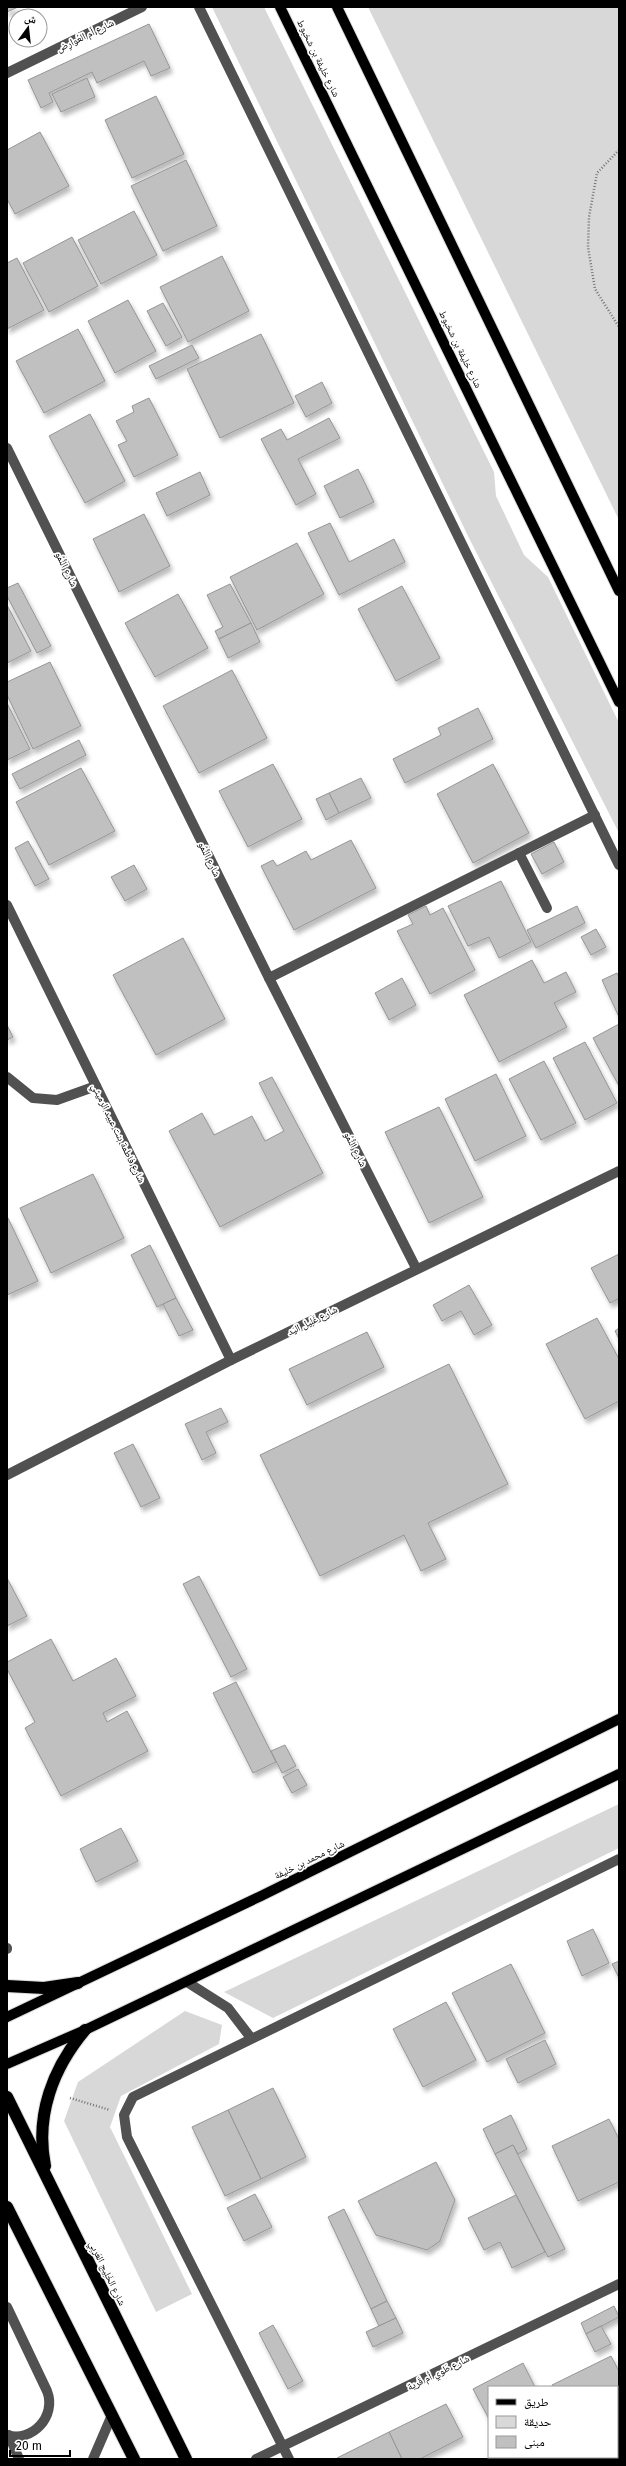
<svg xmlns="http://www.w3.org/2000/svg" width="626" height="2466" viewBox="0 0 626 2466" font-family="'Fira Sans','Noto Naskh Arabic',sans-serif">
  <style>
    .green { fill: #d8d8d8 }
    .building { fill: #c0c0c0; stroke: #959595; filter: url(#shadow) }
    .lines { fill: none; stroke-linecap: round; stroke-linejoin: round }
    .major-casing { stroke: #dbdbdb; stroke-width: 12 }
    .highway-casing { stroke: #dbdbdb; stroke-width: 14 }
    .path { stroke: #737373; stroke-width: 2.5; stroke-dasharray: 1 2; stroke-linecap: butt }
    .minor { stroke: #515151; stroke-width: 10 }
    .major { stroke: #000; stroke-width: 10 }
    .highway { stroke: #000; stroke-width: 12 }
    .labels { text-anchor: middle; stroke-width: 3.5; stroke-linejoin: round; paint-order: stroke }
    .street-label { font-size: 10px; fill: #000; stroke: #fff }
  </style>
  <defs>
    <filter id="shadow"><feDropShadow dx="2.5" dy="4.5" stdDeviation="2" flood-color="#0004"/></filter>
  </defs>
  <rect width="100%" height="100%" fill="#fff"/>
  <g class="green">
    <polygon points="212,7 264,7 494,472 496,496 524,555 548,577 619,723 619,833 470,540"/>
    <polygon points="368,7 619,7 619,520"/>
    <polygon points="619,1804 619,1848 273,2018 224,1992"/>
    <polygon points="185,2011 222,2025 219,2044 121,2096 110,2127 192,2294 156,2312 64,2121 78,2082"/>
  </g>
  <g class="building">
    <polygon points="7,7 18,7 7,12"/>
    <polygon points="149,24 170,68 151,76 144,61 97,83 92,72 49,93 53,102 41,108 28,80"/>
    <polygon points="87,78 95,97 61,112 52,94"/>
    <polygon points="156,96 184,154 132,178 105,120"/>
    <polygon points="40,132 69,186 15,214 7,199 7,150"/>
    <polygon points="186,160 217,226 163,251 131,186"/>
    <polygon points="134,211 157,255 101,284 78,240"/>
    <polygon points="72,237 98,286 49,312 23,263"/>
    <polygon points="222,256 249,311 188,342 160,287"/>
    <polygon points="17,258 44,310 7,329 7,263"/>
    <polygon points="128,300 156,351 115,373 88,321"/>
    <polygon points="163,303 182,337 166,346 147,311"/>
    <polygon points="78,329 105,381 44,413 16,361"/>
    <polygon points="261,334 294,403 220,438 187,369"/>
    <polygon points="192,345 199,358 156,379 149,366"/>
    <polygon points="322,382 332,403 306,417 295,396"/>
    <polygon points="149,398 178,455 134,477 118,445 127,441 116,421 134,412 132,406"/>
    <polygon points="90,414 125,481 85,503 49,436"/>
    <polygon points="329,418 340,438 298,459 316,494 296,505 261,439 281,429 287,440"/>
    <polygon points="358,469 374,502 340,518 324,486"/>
    <polygon points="200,472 210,495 167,516 156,493"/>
    <polygon points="144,514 170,566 119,592 93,539"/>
    <polygon points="330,523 349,562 394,539 405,562 339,595 308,533"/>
    <polygon points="297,543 324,594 257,630 230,577"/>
    <polygon points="18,583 51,646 37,653 7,596 7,588"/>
    <polygon points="230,584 251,623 219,639 215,631 223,627 207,595"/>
    <polygon points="402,586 440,658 396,681 358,609"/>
    <polygon points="178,594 208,648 155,677 125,623"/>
    <polygon points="7,605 31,651 7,663"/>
    <polygon points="251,623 260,642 228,658 219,639"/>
    <polygon points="50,662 81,726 33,749 7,695 7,682"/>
    <polygon points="232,670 267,738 199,773 163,706"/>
    <polygon points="7,703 30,749 7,760"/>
    <polygon points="478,708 493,739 405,783 393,759 441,735 438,728"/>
    <polygon points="79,740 86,755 20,789 12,774"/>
    <polygon points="273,764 302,819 248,847 219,791"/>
    <polygon points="493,764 529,833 473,863 437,794"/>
    <polygon points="81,768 115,831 49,865 16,802"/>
    <polygon points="361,778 371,798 339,813 329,793"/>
    <polygon points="329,793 339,813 326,820 316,799"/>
    <polygon points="351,840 376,888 294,930 261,866 273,860 277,866 306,851 311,860"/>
    <polygon points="28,841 49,879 35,886 15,848"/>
    <polygon points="554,842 564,862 542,874 531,854"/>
    <polygon points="134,865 147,889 125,901 111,877"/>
    <polygon points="501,881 531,942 499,958 489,937 468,946 448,906"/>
    <polygon points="426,906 430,915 443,908 475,970 430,994 397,931 413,924 408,915"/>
    <polygon points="577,906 585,923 536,948 527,930"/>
    <polygon points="596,929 606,947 591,955 581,937"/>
    <polygon points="183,938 225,1019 156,1055 113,975"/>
    <polygon points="532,960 544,983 566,972 576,992 554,1003 567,1027 499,1062 464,995"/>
    <polygon points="617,973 619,977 619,1017 602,980"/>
    <polygon points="402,978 416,1005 389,1020 375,993"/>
    <polygon points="619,1024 619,1086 593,1038"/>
    <polygon points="7,1025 13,1037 7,1040"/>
    <polygon points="585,1042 617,1103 585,1120 553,1058"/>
    <polygon points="544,1061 576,1123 541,1140 509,1079"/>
    <polygon points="496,1074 526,1136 475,1161 445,1099"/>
    <polygon points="272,1077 323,1173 220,1227 169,1131 202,1113 214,1135 252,1116 265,1141 284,1131 259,1083"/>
    <polygon points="439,1107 483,1197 429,1223 385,1132"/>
    <polygon points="93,1174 124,1238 51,1273 20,1208"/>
    <polygon points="8,1218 38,1281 7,1295 7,1219"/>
    <polygon points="150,1245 176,1298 157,1307 131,1255"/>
    <polygon points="619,1254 619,1302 618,1299 610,1303 591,1268"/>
    <polygon points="469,1285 492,1325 474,1335 461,1311 442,1321 433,1305"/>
    <polygon points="176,1298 193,1330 179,1336 163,1304"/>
    <polygon points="597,1318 619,1359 619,1401 585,1419 546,1344"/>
    <polygon points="619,1328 619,1339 615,1331"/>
    <polygon points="367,1332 384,1367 307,1405 289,1369"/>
    <polygon points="449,1364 508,1484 428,1523 446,1559 421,1571 404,1535 320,1576 260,1455"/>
    <polygon points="221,1408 228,1422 206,1432 216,1453 202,1460 185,1424"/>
    <polygon points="133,1444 160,1498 141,1507 114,1453"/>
    <polygon points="199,1576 247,1669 231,1677 183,1584"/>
    <polygon points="7,1578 27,1616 7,1626"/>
    <polygon points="51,1639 73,1681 116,1658 136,1696 103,1713 107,1722 127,1711 148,1751 61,1796 25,1728 35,1722 7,1669 7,1662"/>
    <polygon points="236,1682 276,1762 253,1773 213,1693"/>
    <polygon points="285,1745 296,1766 282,1773 271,1751"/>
    <polygon points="298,1769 307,1785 292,1793 283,1777"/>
    <polygon points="121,1828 138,1861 96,1882 80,1849"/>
    <polygon points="593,1929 609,1963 582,1976 567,1941"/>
    <polygon points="619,1961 619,1978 612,1964"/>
    <polygon points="511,1964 545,2033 487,2062 452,1993"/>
    <polygon points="446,2002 476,2060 423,2087 393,2029"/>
    <polygon points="545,2040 556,2064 518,2083 506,2059"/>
    <polygon points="273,2088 306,2157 261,2179 228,2110"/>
    <polygon points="228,2110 261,2179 225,2196 192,2127"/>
    <polygon points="511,2115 527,2149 518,2154 513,2145 495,2154 483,2129"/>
    <polygon points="609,2119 619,2139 619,2182 578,2201 552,2146"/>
    <polygon points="513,2145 565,2249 548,2257 495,2154"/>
    <polygon points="436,2162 455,2200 440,2241 427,2250 376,2235 358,2201"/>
    <polygon points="255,2194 272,2227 244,2241 227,2208"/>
    <polygon points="516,2195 545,2252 512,2268 500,2242 484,2250 468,2218"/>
    <polygon points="344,2209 387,2301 371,2309 328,2217"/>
    <polygon points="387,2301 396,2318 379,2326 371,2309"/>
    <polygon points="614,2306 619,2317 586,2334 581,2323"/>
    <polygon points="396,2318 403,2333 373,2347 366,2332"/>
    <polygon points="273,2325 303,2381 288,2389 259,2333"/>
    <polygon points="601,2326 611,2344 595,2352 586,2334"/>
    <polygon points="611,2356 619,2371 619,2404 617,2405 617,2387 553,2387 552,2385"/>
    <polygon points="523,2363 535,2387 489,2387 489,2419 473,2389"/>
    <polygon points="446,2404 463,2437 420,2459 402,2459 389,2432"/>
    <polygon points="389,2432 402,2459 337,2459 337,2458"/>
    <polygon points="619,2448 619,2459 597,2459 617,2457 617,2449"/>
    <polygon points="501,2457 511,2457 512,2459 497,2459"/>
  </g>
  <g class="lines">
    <g class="major-casing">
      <g id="major">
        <polyline points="280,7 619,702"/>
        <polyline points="337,7 619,591"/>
        <polyline points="7,2017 261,1896 619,1719"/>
        <polyline points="7,2064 85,2030 619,1774"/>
      </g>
    </g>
    <g class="highway-casing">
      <g id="highway">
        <polyline points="7,1986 44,1988 78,1983"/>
        <polyline points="7,2097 186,2459"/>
        <path d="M45,2166C35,2115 53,2068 85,2030"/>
        <polyline points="7,2207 134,2459"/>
      </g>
    </g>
    <g class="path">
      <polyline points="619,150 597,173 589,217 588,247 595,289 619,327"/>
      <polyline points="70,2098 110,2110"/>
    </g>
    <g class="minor">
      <polyline points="199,7 619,865"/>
      <polyline points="7,73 142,7"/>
      <polyline points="7,448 269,978 416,1268"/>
      <polyline points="519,853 547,908"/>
      <polyline points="7,905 231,1360"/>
      <polyline points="269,978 595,815"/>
      <polyline points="7,1077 33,1098 57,1100 96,1086"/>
      <polyline points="7,1475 231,1360 619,1171"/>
      <polyline points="7,1948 7,1949"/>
      <polyline points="187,1982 228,2008 251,2038"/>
      <path d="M7,2307L47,2391C57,2416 32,2443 7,2435"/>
      <polyline points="9,2435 19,2459"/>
      <polyline points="93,2459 112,2415"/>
      <polyline points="256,2459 619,2284"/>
      <polyline points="289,2459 127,2137 124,2115 133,2097 619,1859"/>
    </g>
    <use href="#major" class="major"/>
    <use href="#highway" class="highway"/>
  </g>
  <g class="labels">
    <g class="street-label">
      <text transform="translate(85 35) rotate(-26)" y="4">شارع أم العُوارِض</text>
      <text transform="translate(319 58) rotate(64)" y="4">شارع خليفة بن شخبوط</text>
      <text transform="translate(461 349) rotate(64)" y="4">شارع خليفة بن شخبوط</text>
      <text transform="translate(67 569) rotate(64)" y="4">شارع النُّمُو</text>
      <text transform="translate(210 859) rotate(64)" y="4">شارع النُّمُو</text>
      <text transform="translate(119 1133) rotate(64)" y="4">شارع فاطمة بنت عبيد الرميثي</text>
      <text transform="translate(356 1149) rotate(63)" y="4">شارع النُّمُو</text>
      <text transform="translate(312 1320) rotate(-26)" y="4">شارع غَلِيل اليَد</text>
      <text transform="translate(309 1859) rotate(-26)" y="4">شارع محمد بن خليفة</text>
      <text transform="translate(108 2273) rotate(64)" y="4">شارع الخَلِيج العَربِي</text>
      <text transform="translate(438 2372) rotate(-26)" y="4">شارع طَوي أم قَرية</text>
    </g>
  </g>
  <rect width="626" height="2466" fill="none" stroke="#000000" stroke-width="16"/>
  <rect x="488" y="2386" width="130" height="72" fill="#ffffff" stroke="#999999"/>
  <rect x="496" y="2399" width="20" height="6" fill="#000000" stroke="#999999"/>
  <text x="524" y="2406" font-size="12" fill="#000000">طريق</text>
  <rect x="496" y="2416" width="20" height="12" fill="#d8d8d8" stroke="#999999"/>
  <text x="524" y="2426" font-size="12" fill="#000000">حديقة</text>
  <rect x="496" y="2436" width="20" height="12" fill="#c0c0c0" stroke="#999999"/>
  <text x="524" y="2446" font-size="12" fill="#000000">مبنى</text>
  <g transform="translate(28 28) rotate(15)"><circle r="19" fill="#ffffff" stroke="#999999"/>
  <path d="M0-3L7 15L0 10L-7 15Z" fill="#000000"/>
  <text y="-6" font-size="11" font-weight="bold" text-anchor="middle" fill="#000000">ش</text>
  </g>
  <path d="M10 2450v6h60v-6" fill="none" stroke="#000000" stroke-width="2"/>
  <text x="16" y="2450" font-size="12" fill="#000000" stroke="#ffffff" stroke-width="3" paint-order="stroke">20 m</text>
</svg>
